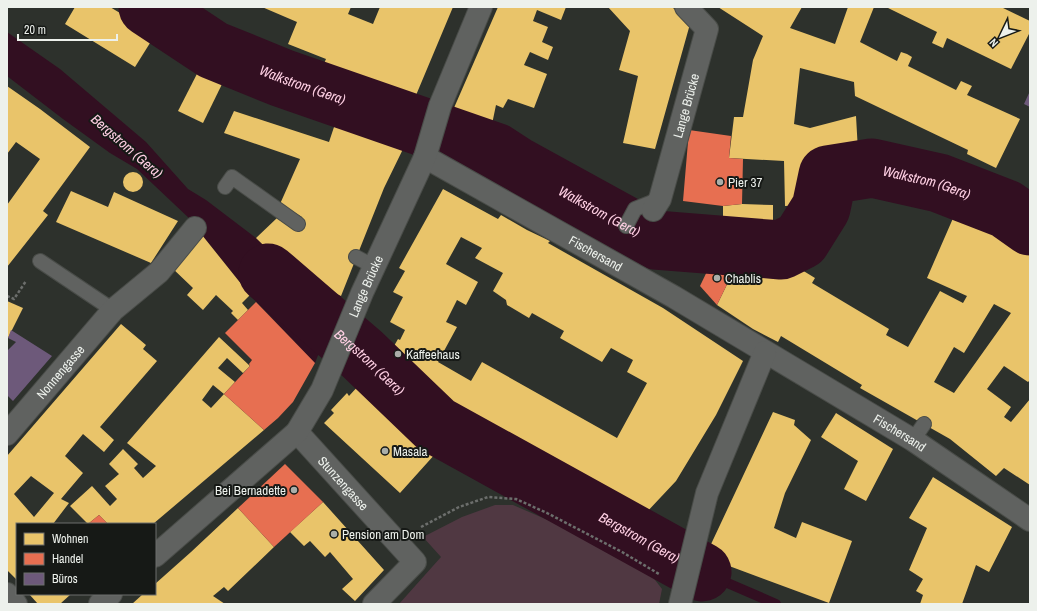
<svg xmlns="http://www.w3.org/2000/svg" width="1037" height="611" viewBox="0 0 1037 611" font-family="'Archivo Narrow',sans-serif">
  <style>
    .green { fill: #503842 }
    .water { fill: #320f21 }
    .homes { fill: #e9c46a; fill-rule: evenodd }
    .shops { fill: #e76f51 }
    .offices { fill: #6d597a }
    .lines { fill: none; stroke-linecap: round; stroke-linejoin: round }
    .stream { stroke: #320f21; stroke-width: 10 }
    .river { stroke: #320f21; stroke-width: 59 }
    .lane-casing { stroke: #494c48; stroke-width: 16 }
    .street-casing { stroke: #494c48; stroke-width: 24 }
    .path { stroke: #6c6e6c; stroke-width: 2.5; stroke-dasharray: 3 2; stroke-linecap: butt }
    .lane { stroke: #606260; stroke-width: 14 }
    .street { stroke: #606260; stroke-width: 22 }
    .poi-dot { fill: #aaaea9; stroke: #161916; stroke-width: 1.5 }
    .labels { text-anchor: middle; stroke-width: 4; stroke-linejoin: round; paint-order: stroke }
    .street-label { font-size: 13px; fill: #edf1ec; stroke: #161916 }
    .poi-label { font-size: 13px; fill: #edf1ec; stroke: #161916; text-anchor: start }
    .water-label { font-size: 14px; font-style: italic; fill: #ffd0e4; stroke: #161916 }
  </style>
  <rect width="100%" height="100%" fill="#2d312c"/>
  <polygon class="green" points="495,505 513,505 550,521 608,552 652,576 662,589 659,604 399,604 441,557 423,537 462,517"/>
  <polygon class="water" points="7,32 60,69 146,142 188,189 206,200 256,238 291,272 341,296 315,363 250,295 198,230 191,220 137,169 110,153 63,119 7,76"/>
  <g class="homes">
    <polygon points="75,7 110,7 135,22 142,7 162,7 149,31 155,35 135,67 65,24"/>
    <polygon points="262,7 351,7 348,14 373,24 380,7 453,7 414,100 323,66 326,59 288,44 297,22"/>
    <polygon points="498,7 566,7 561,20 537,10 533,21 548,27 542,42 553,47 548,60 530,52 524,65 547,74 534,108 508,99 503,108 496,105 491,129 450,117"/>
    <polygon points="608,7 672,7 690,24 655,149 623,143 638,76 619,70 630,31"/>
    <polygon points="718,7 802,7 790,28 835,44 848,7 874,7 860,42 897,61 901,52 907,54 912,57 908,66 956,90 961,81 972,86 967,95 1020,119 996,168 967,154 968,150 855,96 854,82 800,68 794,124 810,128 856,116 858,151 807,161 808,205 785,206 784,161 729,158 734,117 743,117 753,60 763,36"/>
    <polygon points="886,7 1001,7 1030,21 1030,32 1011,69 947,38 943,48 932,43 937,32"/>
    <polygon points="201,66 225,78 203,123 178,111"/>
    <polygon points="7,86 40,109 90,147 43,211 48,215 7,267 7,205 40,159 16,142 7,154"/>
    <polygon points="234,111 329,142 335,124 404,147 384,188 341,296 291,272 256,238 277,218 294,230 302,217 280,204 300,159 224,133"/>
    <circle cx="133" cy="182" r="10"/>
    <path d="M443,189L498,219L501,215L527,230L550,241L548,243L663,308L743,361L716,415L676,481L645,514L632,506L627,515L478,429L475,435L448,420L452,413L435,399L433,403L417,388L390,353L398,339L400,340L405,330L390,322L403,297L393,292L405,271L399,268ZM461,237L482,248L475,258L503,273L493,291L506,300L507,305L529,318L532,313L564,331L560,338L602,362L611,348L633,360L627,372L647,383L617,438L482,362L471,381L438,362L457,327L446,322L457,300L466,305L478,282L446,264Z"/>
    <polygon points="71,191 108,207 114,192 178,221 151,263 56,222"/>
    <polygon points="742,204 773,205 773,235 723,235 723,206"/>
    <path d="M954,216L1030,248V380L1028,382L1004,366L987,389L1011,407L1004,417L1011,422L1030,399V485L1004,468L996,476L950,439L860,388L862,385L781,336L778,342L753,329L717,305L735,268L773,271L789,277L797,267L815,278L812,283L889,329L886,335L908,347L940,291L963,303L967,296L927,278ZM994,304L1011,313L954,393L934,382L954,347L964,353Z"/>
    <polygon points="198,230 250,295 242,303 248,310 238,320 231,313 233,311 216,295 203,310 187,295 193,288 170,266"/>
    <polygon points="7,301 23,308 7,340"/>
    <path d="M121,324L146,345L143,349L157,361L100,427L114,440L104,452L83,434L65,456L83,473L61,499L69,503L53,524H17V580L7,570V456ZM31,476L54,493L34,517L14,494Z"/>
    <polygon points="219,337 250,366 243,373 227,358 218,368 235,382 224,394 213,385 202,400 211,408 224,394 264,430 153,524 108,524 99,515 88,524 70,506 92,486 110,506 117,499 105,486 119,474 109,464 123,449 138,464 134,468 143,478 156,466 127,443"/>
    <polygon points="360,384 436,453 400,493 324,423 334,413 331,410 347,393 349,396"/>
    <polygon points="773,412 795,420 794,425 811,440 785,493 774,528 796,538 802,522 852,541 829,603 705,557"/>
    <polygon points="836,413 893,449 866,501 844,489 858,461 821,437"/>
    <polygon points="933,477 1012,527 989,572 976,565 962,604 920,604 923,595 916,591 923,579 909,570 927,528 909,518"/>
    <polygon points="323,502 384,570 355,601 342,589 353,579 330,552 325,557 310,541 304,546 290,532"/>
    <polygon points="238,508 274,547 228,591 224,587 213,596 225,604 132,604 143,594 155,594 155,584 191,552"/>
    <polygon points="29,594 71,594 60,604 38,604"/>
  </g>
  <g class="shops">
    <polygon points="689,130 731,136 729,158 743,159 742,204 723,206 683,201"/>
    <polygon points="712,261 735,268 717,305 700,286"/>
    <polygon points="256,302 315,363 293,402 278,418 264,430 224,394 250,366 249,364 252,360 225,333"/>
    <polygon points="285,464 323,502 274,547 238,508"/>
    <polygon points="99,515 108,524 88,524"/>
  </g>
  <g class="offices">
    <polygon points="1030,91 1030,107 1024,104"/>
    <polygon points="11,330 52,356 13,401 7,395 7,351 16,342 8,338"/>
  </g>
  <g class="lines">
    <polyline class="stream" points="702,572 776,604"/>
    <g class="river">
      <path id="s1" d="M148,7L213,50L282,78L495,152L515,165L626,226L655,240L781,250L801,240L821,208L828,175L872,168L939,183L1006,209L1030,226"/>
      <path id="s2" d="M268,273L361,353L436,425L702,572"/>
    </g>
    <g class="lane-casing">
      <g id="lane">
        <polyline points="225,187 232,177 298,224"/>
        <polyline points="626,226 635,209 660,199"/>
        <polyline points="356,257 375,267"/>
        <polyline points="40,261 113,310"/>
        <polyline points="913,440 924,424"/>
      </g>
    </g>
    <g class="street-casing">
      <g id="street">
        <path id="s3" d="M425,157L674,297L913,440L1030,520"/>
        <path id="s4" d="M653,210L660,199L707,29L686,7"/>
        <path id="s5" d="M297,432L415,562L374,604"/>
        <path id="s6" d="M7,434L113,310L159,272L195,228"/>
        <path id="s7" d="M155,556L297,432L322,390L362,293L425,157L440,106L481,7"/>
        <polyline points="7,594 16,604"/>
        <polyline points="100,604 111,594"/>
        <polyline points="680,604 707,493 765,352"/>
      </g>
    </g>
    <g class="path">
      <polyline points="7,296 14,299 26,281"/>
      <polyline points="421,527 459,507 488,497 516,499 547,513 622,552 659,574"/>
    </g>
    <use href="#lane" class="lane"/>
    <use href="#street" class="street"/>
  </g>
  <g class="poi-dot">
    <circle cx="720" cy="182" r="4"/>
    <circle cx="717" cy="278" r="4"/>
    <circle cx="398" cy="354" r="4"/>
    <circle cx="385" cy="451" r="4"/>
    <circle cx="294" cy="490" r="4"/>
    <circle cx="334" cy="534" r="4"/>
  </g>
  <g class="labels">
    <g class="street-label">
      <text dy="5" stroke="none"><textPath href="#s4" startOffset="110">Lange Brücke</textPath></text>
      <text dy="5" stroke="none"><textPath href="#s3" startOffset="196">Fischersand</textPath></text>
      <text dy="5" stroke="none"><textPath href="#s7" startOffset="350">Lange Brücke</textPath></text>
      <text dy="5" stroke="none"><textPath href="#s6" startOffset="82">Nonnengasse</textPath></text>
      <text dy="5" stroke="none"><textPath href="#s3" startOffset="549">Fischersand</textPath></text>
      <text dy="5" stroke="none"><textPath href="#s5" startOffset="69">Stunzengasse</textPath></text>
    </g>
    <g class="poi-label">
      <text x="728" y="187">Pier 37</text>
      <text x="725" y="283">Chablis</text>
      <text x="406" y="359">Kaffeehaus</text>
      <text x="393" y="456">Masala</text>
      <text x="286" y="495" text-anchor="end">Bei Bernadette</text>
      <text x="342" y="539">Pension am Dom</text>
    </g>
    <g class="water-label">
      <text dy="5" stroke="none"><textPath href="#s1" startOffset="174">Walkstrom (Gera)</textPath></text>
      <text transform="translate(127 146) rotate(41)" y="5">Bergstrom (Gera)</text>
      <text dy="5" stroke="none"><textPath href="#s1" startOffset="882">Walkstrom (Gera)</textPath></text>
      <text dy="5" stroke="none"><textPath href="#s1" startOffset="498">Walkstrom (Gera)</textPath></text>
      <text dy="5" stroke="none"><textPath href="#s2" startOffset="135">Bergstrom (Gera)</textPath></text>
      <text dy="5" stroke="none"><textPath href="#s2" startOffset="459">Bergstrom (Gera)</textPath></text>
    </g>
  </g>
  <rect width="1037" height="611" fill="none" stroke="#edf1ec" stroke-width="16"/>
  <rect x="16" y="523" width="140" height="72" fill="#161916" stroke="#6c6f6c"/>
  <rect x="24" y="533" width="20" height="12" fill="#e9c46a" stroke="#6c6f6c"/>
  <text x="52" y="543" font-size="12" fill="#edf1ec">Wohnen</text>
  <rect x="24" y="553" width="20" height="12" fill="#e76f51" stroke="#6c6f6c"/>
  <text x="52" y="563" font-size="12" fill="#edf1ec">Handel</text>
  <rect x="24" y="573" width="20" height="12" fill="#6d597a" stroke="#6c6f6c"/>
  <text x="52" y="583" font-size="12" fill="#edf1ec">Büros</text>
  <g transform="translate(1001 36) rotate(227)" stroke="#161916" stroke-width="3" paint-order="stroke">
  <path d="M0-3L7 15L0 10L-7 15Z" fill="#edf1ec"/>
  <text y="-6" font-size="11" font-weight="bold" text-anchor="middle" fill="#edf1ec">N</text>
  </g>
  <path d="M18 34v6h99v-6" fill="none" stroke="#edf1ec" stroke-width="2"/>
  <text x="24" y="34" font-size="12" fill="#edf1ec" stroke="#161916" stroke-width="3" paint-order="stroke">20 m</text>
</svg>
